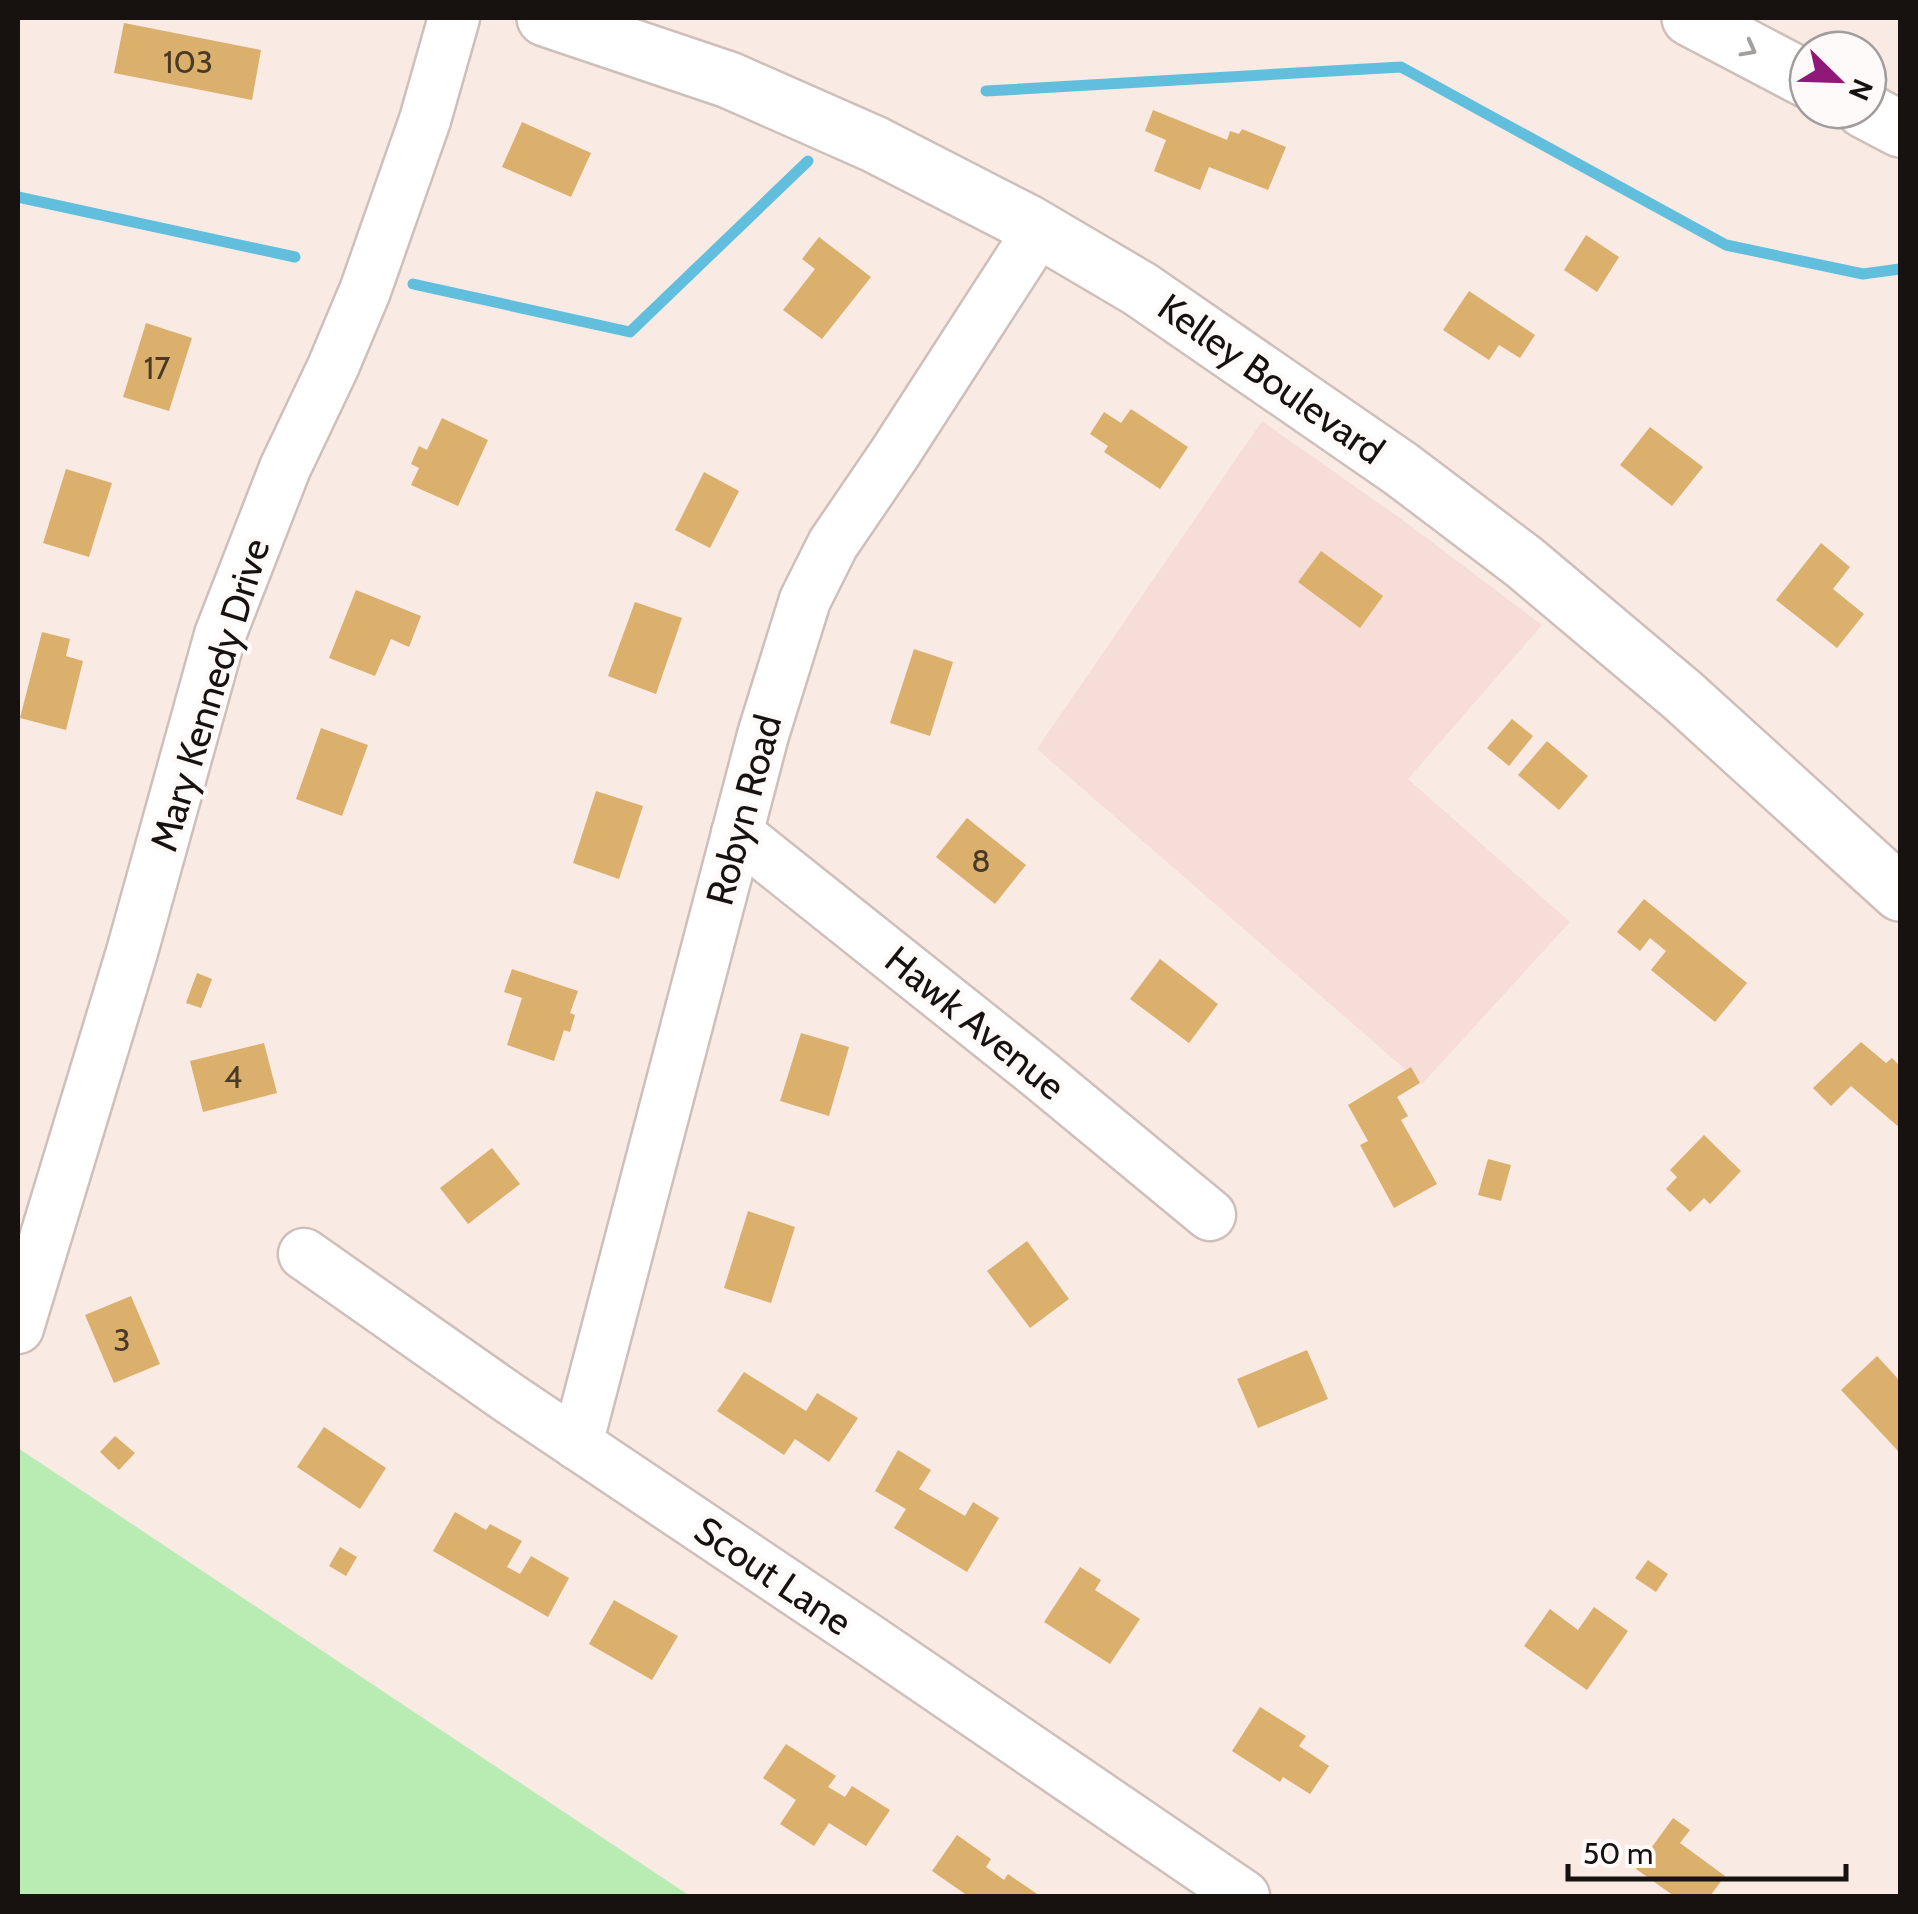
<svg xmlns="http://www.w3.org/2000/svg" width="1918" height="1914" viewBox="0 0 1918 1914" font-family="Cabin,sans-serif">
  <style>
    .commercial { fill: #f7ddd8 }
    .green { fill: #b8ecb3 }
    .lines { fill: none; stroke-linecap: round; stroke-linejoin: round }
    .stream { stroke: #61bfdd; stroke-width: 11 }
    .building { fill: #dbb06d }
    .minor-casing { stroke: #cebfba; stroke-width: 55 }
    .major-casing { stroke: #cebfba; stroke-width: 60 }
    .highway-casing { stroke: #cebfba; stroke-width: 60 }
    .minor { stroke: #fff; stroke-width: 50 }
    .major { stroke: #fff; stroke-width: 55 }
    .highway { stroke: #fff; stroke-width: 55 }
    .oneway { stroke: #a2a09f }
    .labels { text-anchor: middle; stroke-width: 9; stroke-linejoin: round; paint-order: stroke }
    .number-label { font-size: 32px; fill: #483a27 }
    .street-label { font-size: 38px; fill: #171210; stroke: #fdfaf9 }
  </style>
  <rect width="100%" height="100%" fill="#f9eae4"/>
  <polygon class="commercial" points="1262,421 1404,521 1542,625 1408,779 1570,922 1422,1084 1037,749"/>
  <polygon class="green" points="18,1448 690,1896 18,1896"/>
  <g class="lines">
    <g class="stream">
      <polyline points="986,91 1401,67 1726,245 1863,274 1900,269"/>
      <polyline points="18,197 295,257"/>
      <polyline points="413,284 630,332 808,161"/>
    </g>
  </g>
  <g class="building">
    <polygon points="124,23 261,50 252,100 114,73"/>
    <polygon points="1153,110 1227,140 1230,131 1239,134 1242,129 1286,147 1268,190 1209,167 1200,190 1154,171 1166,140 1145,131"/>
    <polygon points="522,122 591,153 571,197 502,167"/>
    <polygon points="1586,235 1619,257 1597,292 1564,270"/>
    <polygon points="819,237 871,277 822,339 783,310 815,269 802,259"/>
    <polygon points="1469,291 1535,335 1520,358 1499,345 1489,360 1443,330"/>
    <polygon points="146,323 192,338 169,411 123,397"/>
    <polygon points="1131,409 1188,447 1160,489 1104,452 1108,446 1090,434 1104,412 1121,423"/>
    <polygon points="442,418 488,440 458,506 411,485 419,468 411,464 419,446 427,450"/>
    <polygon points="1650,427 1703,467 1672,506 1620,465"/>
    <polygon points="66,469 112,483 89,557 43,543"/>
    <polygon points="704,472 739,491 710,548 675,530"/>
    <polygon points="1821,543 1850,567 1833,589 1864,614 1837,648 1776,600"/>
    <polygon points="1321,551 1383,596 1360,628 1298,582"/>
    <polygon points="356,590 421,616 409,647 391,639 375,676 329,658"/>
    <polygon points="635,602 682,618 656,694 608,676"/>
    <polygon points="42,632 70,639 66,656 83,661 66,730 20,718"/>
    <polygon points="914,649 953,662 930,736 890,723"/>
    <polygon points="1512,719 1533,736 1509,766 1487,748"/>
    <polygon points="321,728 368,745 342,816 296,799"/>
    <polygon points="1547,741 1588,776 1559,810 1518,775"/>
    <polygon points="596,791 643,806 619,879 573,863"/>
    <polygon points="967,818 1026,865 995,904 936,857"/>
    <polygon points="1644,899 1747,983 1715,1022 1651,970 1666,951 1650,938 1640,951 1617,932"/>
    <polygon points="1160,959 1218,1004 1189,1043 1130,999"/>
    <polygon points="512,969 578,991 570,1013 575,1015 570,1032 564,1030 554,1061 507,1045 522,998 504,992"/>
    <polygon points="197,973 212,979 201,1008 186,1003"/>
    <polygon points="801,1033 849,1047 829,1116 780,1101"/>
    <polygon points="1861,1042 1886,1063 1892,1058 1900,1066 1900,1128 1851,1086 1831,1106 1813,1088"/>
    <polygon points="264,1043 277,1093 203,1112 190,1061"/>
    <polygon points="1411,1067 1420,1083 1397,1097 1408,1116 1401,1120 1437,1184 1394,1208 1360,1145 1368,1141 1348,1105"/>
    <polygon points="1704,1135 1741,1171 1710,1204 1704,1198 1690,1212 1666,1189 1677,1177 1670,1170"/>
    <polygon points="492,1148 520,1184 468,1224 440,1188"/>
    <polygon points="1488,1159 1511,1165 1501,1201 1478,1195"/>
    <polygon points="748,1211 795,1227 771,1303 724,1288"/>
    <polygon points="1027,1241 1069,1299 1030,1328 987,1271"/>
    <polygon points="131,1296 160,1364 114,1383 85,1315"/>
    <polygon points="1307,1350 1328,1399 1258,1428 1237,1379"/>
    <polygon points="1877,1356 1900,1381 1900,1453 1841,1390"/>
    <polygon points="744,1372 806,1411 817,1393 858,1418 829,1462 795,1439 784,1455 717,1411"/>
    <polygon points="324,1427 386,1468 360,1509 297,1467"/>
    <polygon points="115,1436 135,1453 119,1470 100,1452"/>
    <polygon points="898,1450 931,1470 919,1489 965,1516 973,1502 999,1518 967,1572 894,1528 906,1509 875,1491"/>
    <polygon points="455,1512 486,1530 490,1524 522,1541 507,1567 520,1574 531,1556 569,1578 548,1617 433,1551"/>
    <polygon points="340,1547 357,1557 346,1576 329,1566"/>
    <polygon points="1648,1560 1668,1574 1656,1592 1635,1578"/>
    <polygon points="1080,1567 1101,1580 1095,1590 1140,1619 1110,1664 1044,1622"/>
    <polygon points="614,1600 678,1636 652,1680 589,1644"/>
    <polygon points="1594,1607 1628,1631 1587,1690 1524,1646 1550,1609 1578,1630"/>
    <polygon points="1260,1707 1306,1736 1299,1746 1329,1766 1310,1794 1283,1777 1280,1782 1232,1751"/>
    <polygon points="786,1744 836,1776 828,1787 845,1797 852,1786 890,1810 866,1846 829,1823 814,1846 780,1824 796,1800 763,1778"/>
    <polygon points="1673,1818 1690,1830 1680,1843 1725,1876 1710,1896 1674,1896 1636,1869"/>
    <polygon points="957,1835 991,1859 986,1867 1004,1880 1008,1874 1040,1896 968,1896 932,1871"/>
  </g>
  <g class="lines">
    <g class="minor-casing">
      <g id="minor">
        <polyline points="737,833 1038,1073 1210,1215"/>
        <polyline points="304,1254 509,1398 865,1637 1244,1896"/>
        <polyline points="18,1328 132,952 220,635 285,468 333,367 365,291 425,120 454,18"/>
        <polyline points="577,1444 763,735 805,600 833,544 895,453 1039,230"/>
      </g>
    </g>
    <g class="major-casing">
      <polyline id="major" points="545,18 729,80 874,144 1028,223 1140,289 1401,469 1524,562 1682,695 1900,893"/>
    </g>
    <g class="highway-casing">
      <g id="highway">
        <polyline points="1690,18 1808,80"/>
        <polyline points="1864,110 1900,129"/>
      </g>
    </g>
    <use href="#minor" class="minor"/>
    <use href="#major" class="major"/>
    <use href="#highway" class="highway"/>
  </g>
  <defs><path id="oneway-chevron" d="M-2-3.5L2.5 0L-2 3.5" fill="none" stroke-width="1.6" stroke-linecap="round" stroke-linejoin="round" transform="scale(2.5)"/></defs>
  <use class="oneway" href="#oneway-chevron" transform="translate(1749 49) rotate(28)"/>
  <g class="labels">
    <g class="number-label">
      <text x="188" y="73">103</text>
      <text x="157" y="379">17</text>
      <text x="981" y="872">8</text>
      <text x="233" y="1088">4</text>
      <text x="122" y="1351">3</text>
    </g>
    <g class="street-label">
      <text transform="translate(1271 379) rotate(35)" y="13">Kelley Boulevard</text>
      <text transform="translate(210 695) rotate(-73)" y="13">Mary Kennedy Drive</text>
      <text transform="translate(744 810) rotate(-75)" y="13">Robyn Road</text>
      <text transform="translate(975 1023) rotate(39)" y="13">Hawk Avenue</text>
      <text transform="translate(773 1576) rotate(34)" y="13">Scout Lane</text>
    </g>
  </g>
  <rect width="1918" height="1914" fill="none" stroke="#171210" stroke-width="40"/>
  <g transform="translate(1838 80) rotate(113)"><circle r="48" fill="#fdfaf9" stroke="#a19d9c" stroke-width="2.5"/>
  <path d="M0-8L18 38L0 25L-18 38Z" fill="#8f1878"/>
  <text y="-15" font-size="28" font-weight="bold" text-anchor="middle" fill="#171210">N</text>
  </g>
  <path d="M1568 1864v15h278v-15" fill="none" stroke="#171210" stroke-width="5"/>
  <text x="1583" y="1864" font-size="30" fill="#171210" stroke="#fdfaf9" stroke-width="8" paint-order="stroke">50 m</text>
</svg>
